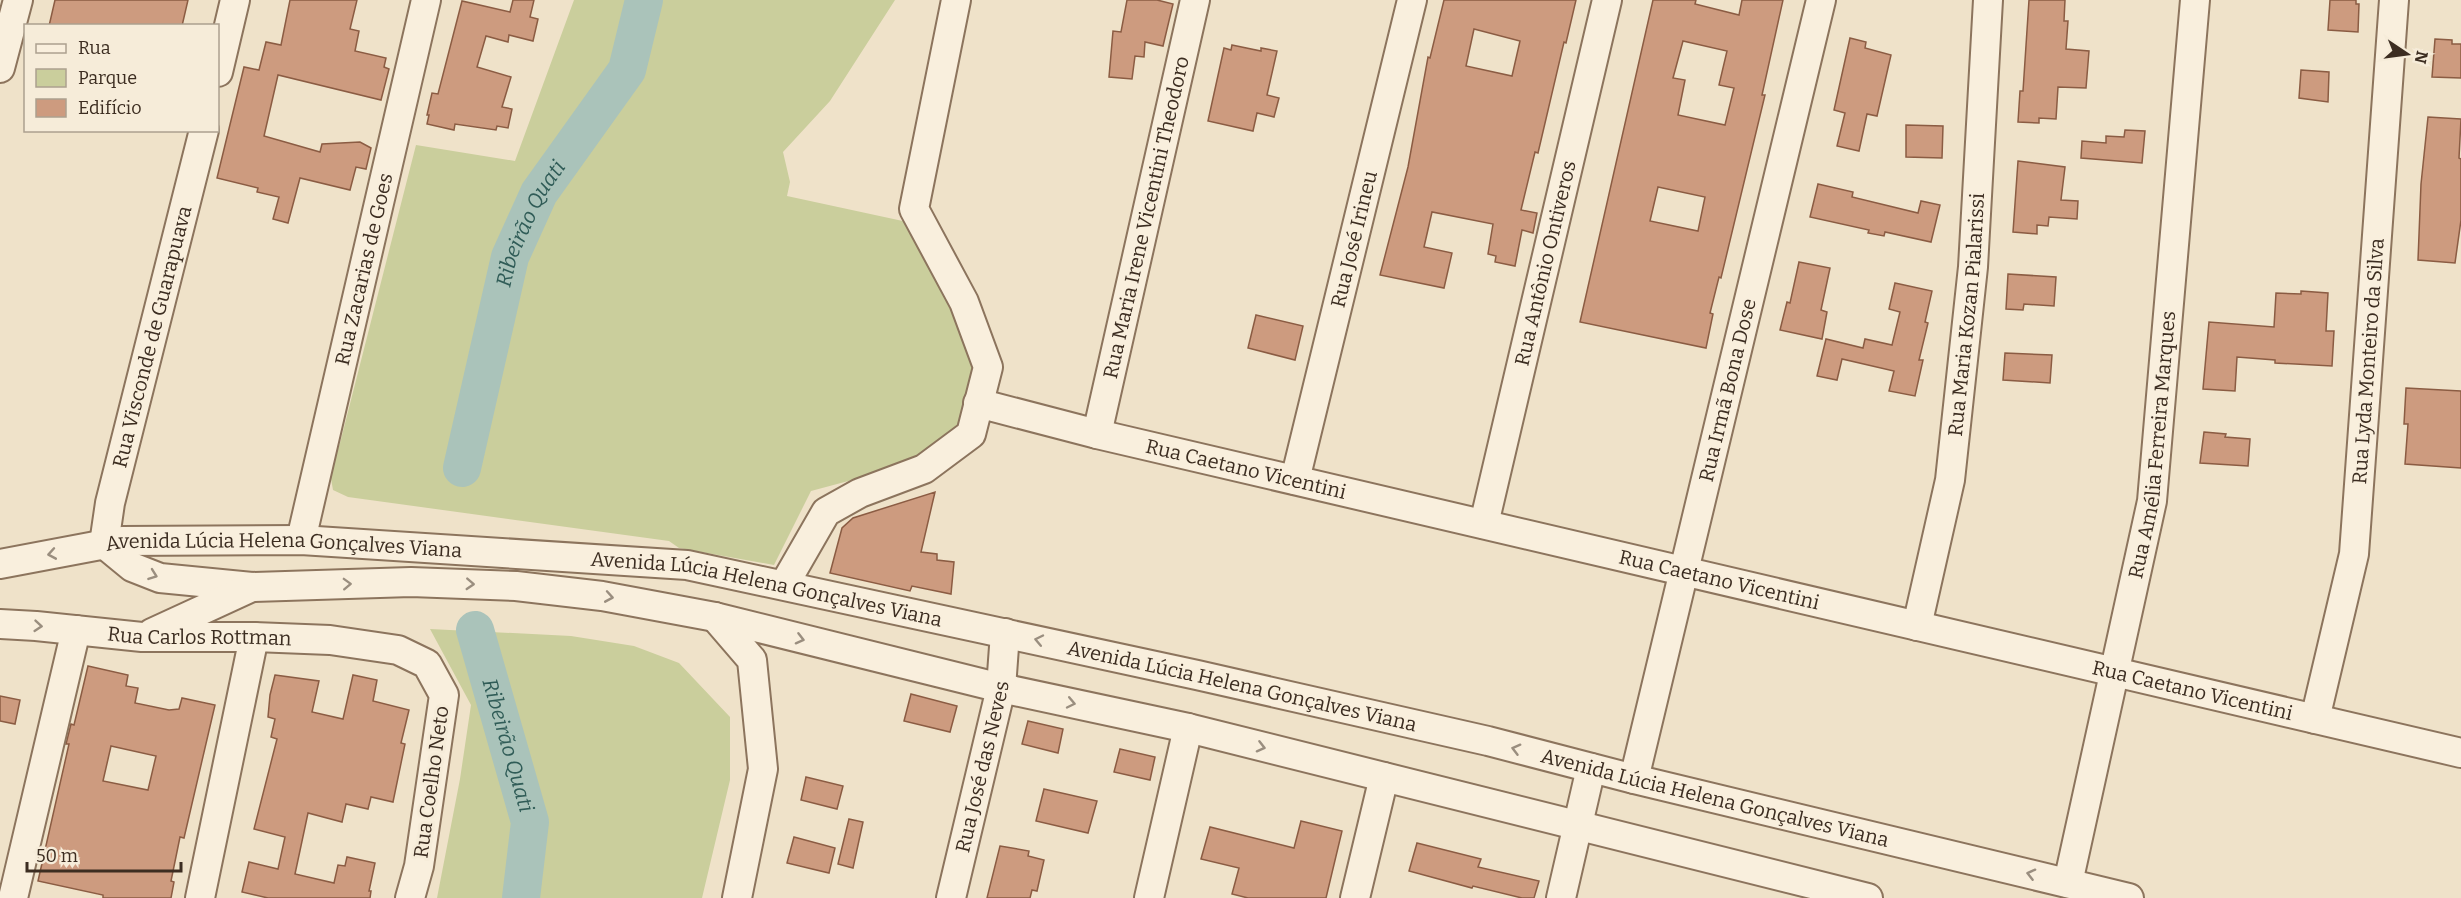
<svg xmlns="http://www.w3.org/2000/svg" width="2461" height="898" viewBox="0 0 2461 898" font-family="Bitter,serif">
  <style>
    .green { fill: #cace9c }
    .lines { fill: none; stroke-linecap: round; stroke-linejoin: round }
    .river { stroke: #aac3ba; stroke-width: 38 }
    .building { fill: #cd9b7f; stroke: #8b5c43; stroke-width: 1.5; fill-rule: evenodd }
    .minor-casing { stroke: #8c745d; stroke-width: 32 }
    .minor { stroke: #f9efdd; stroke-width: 28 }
    .oneway { stroke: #9a8e7f }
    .labels { text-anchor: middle; stroke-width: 6; stroke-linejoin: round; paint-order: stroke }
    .street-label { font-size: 20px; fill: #3c2d21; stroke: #f6ecd9 }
    .water-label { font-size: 21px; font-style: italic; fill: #305c57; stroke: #f6ecd9 }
  </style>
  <rect width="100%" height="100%" fill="#efe2c9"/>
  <g class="green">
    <polygon points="574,0 895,0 830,101 783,152 790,182 787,196 912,223 924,257 964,335 975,380 963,417 945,445 882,472 811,491 774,565 679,548 669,541 348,497 333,490 330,473 340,443 416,145 515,161"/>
    <polygon points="430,629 571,636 634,646 679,663 730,717 730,780 702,898 437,898 460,779 471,705"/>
  </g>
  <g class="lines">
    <g class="river">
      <path id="s1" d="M462,468L510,257L539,193L627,70L644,0"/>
      <path id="s2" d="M475,630L530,822L521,898"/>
    </g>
  </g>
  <g class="building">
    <polygon points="55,0 188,0 182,26 49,26"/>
    <polygon points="290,0 357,0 350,29 359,31 355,51 386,58 384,67 389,69 381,100 278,75 264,136 320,152 322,144 360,142 371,148 366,169 356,167 350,190 300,178 288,223 273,219 279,197 257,192 258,188 217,178 244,67 259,70 266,42 281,45"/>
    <polygon points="513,0 534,0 530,17 538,19 533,41 509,35 508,42 486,36 477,67 511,77 502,107 512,109 508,128 497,126 496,130 455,124 454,130 427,124 429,115 427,115 432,93 438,94 462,1 510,12"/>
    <polygon points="1127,0 1157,0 1173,4 1163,46 1145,42 1144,57 1135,56 1132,79 1109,77 1113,31 1121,32"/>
    <path d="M1444,0H1576L1566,43L1564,42L1538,153L1535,152L1521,210L1537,213L1533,233L1522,230L1515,266L1495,262L1496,256L1488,254L1493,224L1432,212L1424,247L1452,253L1444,288L1380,275L1408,167L1428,57L1430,58ZM1474,29L1520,41L1512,76L1466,66Z"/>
    <path d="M1653,0H1696L1695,4L1739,15L1742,0H1783L1762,95H1765L1721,278L1719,277L1710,313L1713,314L1706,348L1580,322ZM1683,41L1727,51L1719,85L1734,88L1725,125L1678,115L1685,80L1673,78ZM1658,187L1705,197L1698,231L1650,221Z"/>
    <polygon points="2029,0 2065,0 2064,21 2068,21 2066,49 2089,51 2086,88 2058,87 2056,119 2039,118 2039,123 2018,122 2020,91 2023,91"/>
    <polygon points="2330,0 2356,0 2356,4 2359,4 2358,32 2328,30"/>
    <polygon points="1850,38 1866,42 1865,48 1891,55 1877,116 1867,114 1859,151 1837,146 1845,113 1834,110"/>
    <polygon points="2435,39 2452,40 2452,44 2461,44 2461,78 2432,77"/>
    <polygon points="1232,45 1261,51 1261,48 1277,51 1267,95 1279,98 1274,117 1257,113 1253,131 1208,121 1224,48 1231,50"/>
    <polygon points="2301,70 2329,72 2328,102 2299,98"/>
    <polygon points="2428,117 2461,119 2459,158 2461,159 2461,220 2455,263 2418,260 2421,184"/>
    <polygon points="1906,125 1943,126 1942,158 1906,157"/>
    <polygon points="2125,130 2145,131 2142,163 2081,158 2082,141 2106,143 2106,136 2124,137"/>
    <polygon points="2018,161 2065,167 2061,200 2078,201 2077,219 2049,217 2048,226 2037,225 2037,234 2013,232"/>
    <polygon points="1818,184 1853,192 1852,197 1918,213 1921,201 1940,205 1931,242 1885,232 1884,236 1868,233 1869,230 1810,217"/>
    <polygon points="1799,262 1830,268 1821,310 1827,312 1822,339 1780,330 1787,302 1790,303"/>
    <polygon points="2008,274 2056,277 2054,306 2024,304 2023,310 2006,309"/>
    <polygon points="1895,283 1932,291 1925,322 1928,323 1919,360 1923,360 1915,396 1889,391 1894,371 1842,359 1837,380 1817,376 1826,339 1863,348 1865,339 1892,345 1900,312 1889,309"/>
    <polygon points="2301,291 2328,293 2326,331 2334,331 2332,366 2275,363 2275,360 2237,357 2235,391 2203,389 2209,322 2274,327 2276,293 2301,294"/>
    <polygon points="1256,315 1303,326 1295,360 1248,348"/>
    <polygon points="2005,353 2052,355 2050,383 2003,380"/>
    <polygon points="2406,388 2461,391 2461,468 2405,464 2408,424 2404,424"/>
    <polygon points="2204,432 2226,434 2225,437 2250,439 2248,466 2200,463"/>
    <polygon points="935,492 921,552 937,554 937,560 954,562 951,594 912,586 910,591 830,573 842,528 853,518"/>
    <path d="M88,666L128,675L126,686L138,688L135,703L169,710L179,709L182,698L215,705L184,838L180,837L171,881L174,882L171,898H103V895L38,881L69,744H66L71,724L74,725ZM111,746L156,756L148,790L103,781Z"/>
    <polygon points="275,675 319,681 312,712 343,719 353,675 377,680 373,701 409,710 401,743 405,744 393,802 371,797 368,809 346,804 342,822 308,813 295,874 334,883 338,865 345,866 347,857 375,863 369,891 371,891 370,898 268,898 242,892 249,862 278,869 285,837 254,829 277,739 271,737 275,719 268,717 270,695"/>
    <polygon points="911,694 957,706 950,732 904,721"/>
    <polygon points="0,696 20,700 15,724 0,721"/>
    <polygon points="1028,721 1063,729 1058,753 1022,744"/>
    <polygon points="1120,749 1155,757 1150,780 1114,772"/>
    <polygon points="806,777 843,786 837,809 801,800"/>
    <polygon points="1044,789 1097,801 1088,833 1036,821"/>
    <polygon points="849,819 863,822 853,868 838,864"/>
    <polygon points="1301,821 1342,831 1326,898 1248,898 1232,894 1239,868 1201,859 1210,827 1294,848"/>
    <polygon points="794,837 835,848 829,873 787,863"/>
    <polygon points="1417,843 1481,859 1478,867 1539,881 1534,898 1522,898 1473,886 1472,888 1409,871"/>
    <polygon points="1000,846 1029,851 1028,856 1044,860 1037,891 1032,890 1030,898 987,898"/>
  </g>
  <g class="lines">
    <g class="minor-casing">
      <g id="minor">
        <polyline points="0,68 18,0"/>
        <polyline points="218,72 235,0"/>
        <path id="s3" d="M978,403L1097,434L2461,753"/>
        <path id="s4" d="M1097,434L1195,0"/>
        <path id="s5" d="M1295,480L1412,0"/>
        <path id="s6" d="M1484,524L1607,0"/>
        <path id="s7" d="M301,540L426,0"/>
        <polyline points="104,544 132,567 160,578 252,587 411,582 516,586 602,596 715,617 1001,688 1188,728 1868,898"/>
        <path id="s8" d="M104,544L110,503L204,130"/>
        <path id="s9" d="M0,564L122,541L301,540L687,565L1197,675L1488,741L1634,779L2129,898"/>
        <polyline points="784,585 826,512 860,493 924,469 971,434 988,367 964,302 914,209 956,0"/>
        <polyline points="715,617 752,660 763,769 737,898"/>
        <path id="s10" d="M0,624L36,626L142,637H254L330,640L398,650L427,664L444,695L419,866L410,898"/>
        <path id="s11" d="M1917,626L1950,480L1973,267L1988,0"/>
        <polyline points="152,633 252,587"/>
        <path id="s12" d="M2315,719L2354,554L2394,0"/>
        <path id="s13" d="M1634,779L1821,0"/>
        <path id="s14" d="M2068,883L2152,501L2195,0"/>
        <polyline points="13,898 76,630"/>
        <polyline points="200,898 254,637"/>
        <path id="s15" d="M951,898L1001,688L1005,633"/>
        <polyline points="1149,898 1188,728"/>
        <polyline points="1355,898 1384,777"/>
        <polyline points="1561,898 1591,768"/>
      </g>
    </g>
    <use href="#minor" class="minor"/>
  </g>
  <defs><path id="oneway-chevron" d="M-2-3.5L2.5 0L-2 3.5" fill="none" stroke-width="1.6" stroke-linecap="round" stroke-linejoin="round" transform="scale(1.5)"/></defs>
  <g class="oneway">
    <use href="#oneway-chevron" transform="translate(52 554) rotate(170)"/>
    <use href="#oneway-chevron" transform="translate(153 575) rotate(20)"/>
    <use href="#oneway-chevron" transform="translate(347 584) rotate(-2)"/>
    <use href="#oneway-chevron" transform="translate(470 584) rotate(3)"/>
    <use href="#oneway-chevron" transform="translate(609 597) rotate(10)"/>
    <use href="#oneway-chevron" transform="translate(38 626) rotate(5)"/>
    <use href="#oneway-chevron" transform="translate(800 639) rotate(14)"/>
    <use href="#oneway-chevron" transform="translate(1039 640) rotate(-168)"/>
    <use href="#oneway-chevron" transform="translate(1071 703) rotate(12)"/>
    <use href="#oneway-chevron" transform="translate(1261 747) rotate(14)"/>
    <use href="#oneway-chevron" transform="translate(1516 749) rotate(-165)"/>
    <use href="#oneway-chevron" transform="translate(2031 874) rotate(-166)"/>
  </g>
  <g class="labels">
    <g class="street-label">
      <text dy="7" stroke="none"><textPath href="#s4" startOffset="222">Rua Maria Irene Vicentini Theodoro</textPath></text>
      <text dy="7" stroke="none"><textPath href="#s5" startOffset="248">Rua José Irineu</textPath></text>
      <text dy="7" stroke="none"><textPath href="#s6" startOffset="268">Rua Antônio Ontiveros</textPath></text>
      <text dy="7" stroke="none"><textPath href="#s7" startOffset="278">Rua Zacarias de Goes</textPath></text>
      <text dy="7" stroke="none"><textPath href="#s11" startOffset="316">Rua Maria Kozan Pialarissi</textPath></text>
      <text dy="7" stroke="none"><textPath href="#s8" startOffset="213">Rua Visconde de Guarapuava</textPath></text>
      <text dy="7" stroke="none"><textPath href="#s12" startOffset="363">Rua Lyda Monteiro da Silva</textPath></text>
      <text dy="7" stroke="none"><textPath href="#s13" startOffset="400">Rua Irmã Bona Dose</textPath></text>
      <text dy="7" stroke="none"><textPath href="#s14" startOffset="447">Rua Amélia Ferreira Marques</textPath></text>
      <text dy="7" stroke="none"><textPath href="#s3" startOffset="276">Rua Caetano Vicentini</textPath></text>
      <text dy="7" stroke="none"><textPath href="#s9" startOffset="286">Avenida Lúcia Helena Gonçalves Viana</textPath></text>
      <text dy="7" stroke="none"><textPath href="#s3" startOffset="762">Rua Caetano Vicentini</textPath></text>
      <text dy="7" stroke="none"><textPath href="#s9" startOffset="772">Avenida Lúcia Helena Gonçalves Viana</textPath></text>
      <text dy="7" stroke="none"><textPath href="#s10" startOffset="200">Rua Carlos Rottman</textPath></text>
      <text dy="7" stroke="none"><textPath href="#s9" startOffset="1258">Avenida Lúcia Helena Gonçalves Viana</textPath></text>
      <text dy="7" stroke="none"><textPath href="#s3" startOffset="1248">Rua Caetano Vicentini</textPath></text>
      <text dy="7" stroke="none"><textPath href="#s15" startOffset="135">Rua José das Neves</textPath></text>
      <text transform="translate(431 782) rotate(-82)" y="7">Rua Coelho Neto</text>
      <text dy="7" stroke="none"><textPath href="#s9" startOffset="1744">Avenida Lúcia Helena Gonçalves Viana</textPath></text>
    </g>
    <g class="water-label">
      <text dy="7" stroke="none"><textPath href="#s1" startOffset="255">Ribeirão Quati</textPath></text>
      <text dy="7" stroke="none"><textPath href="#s2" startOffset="120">Ribeirão Quati</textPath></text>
    </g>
  </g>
  <rect x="24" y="24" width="195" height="108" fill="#f6ecd9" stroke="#aca08f" stroke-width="1.5"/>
  <rect x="36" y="44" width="30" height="9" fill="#f9efdd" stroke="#aca08f" stroke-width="1.5"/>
  <text x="78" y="54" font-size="18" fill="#3c2d21">Rua</text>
  <rect x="36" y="69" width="30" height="18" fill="#cace9c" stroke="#aca08f" stroke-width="1.5"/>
  <text x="78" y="84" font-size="18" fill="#3c2d21">Parque</text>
  <rect x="36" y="99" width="30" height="18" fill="#cd9b7f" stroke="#aca08f" stroke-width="1.5"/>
  <text x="78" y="114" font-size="18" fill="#3c2d21">Edifício</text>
  <g transform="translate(2407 54) rotate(103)" stroke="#f6ecd9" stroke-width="4.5" paint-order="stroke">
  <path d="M0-4.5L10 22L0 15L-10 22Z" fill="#3c2d21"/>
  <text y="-9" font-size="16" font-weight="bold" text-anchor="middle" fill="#3c2d21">N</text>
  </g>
  <path d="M27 862v9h154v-9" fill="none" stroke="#3c2d21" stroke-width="3"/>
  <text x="36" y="862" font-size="18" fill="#3c2d21" stroke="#f6ecd9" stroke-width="4.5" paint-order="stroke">50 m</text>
</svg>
